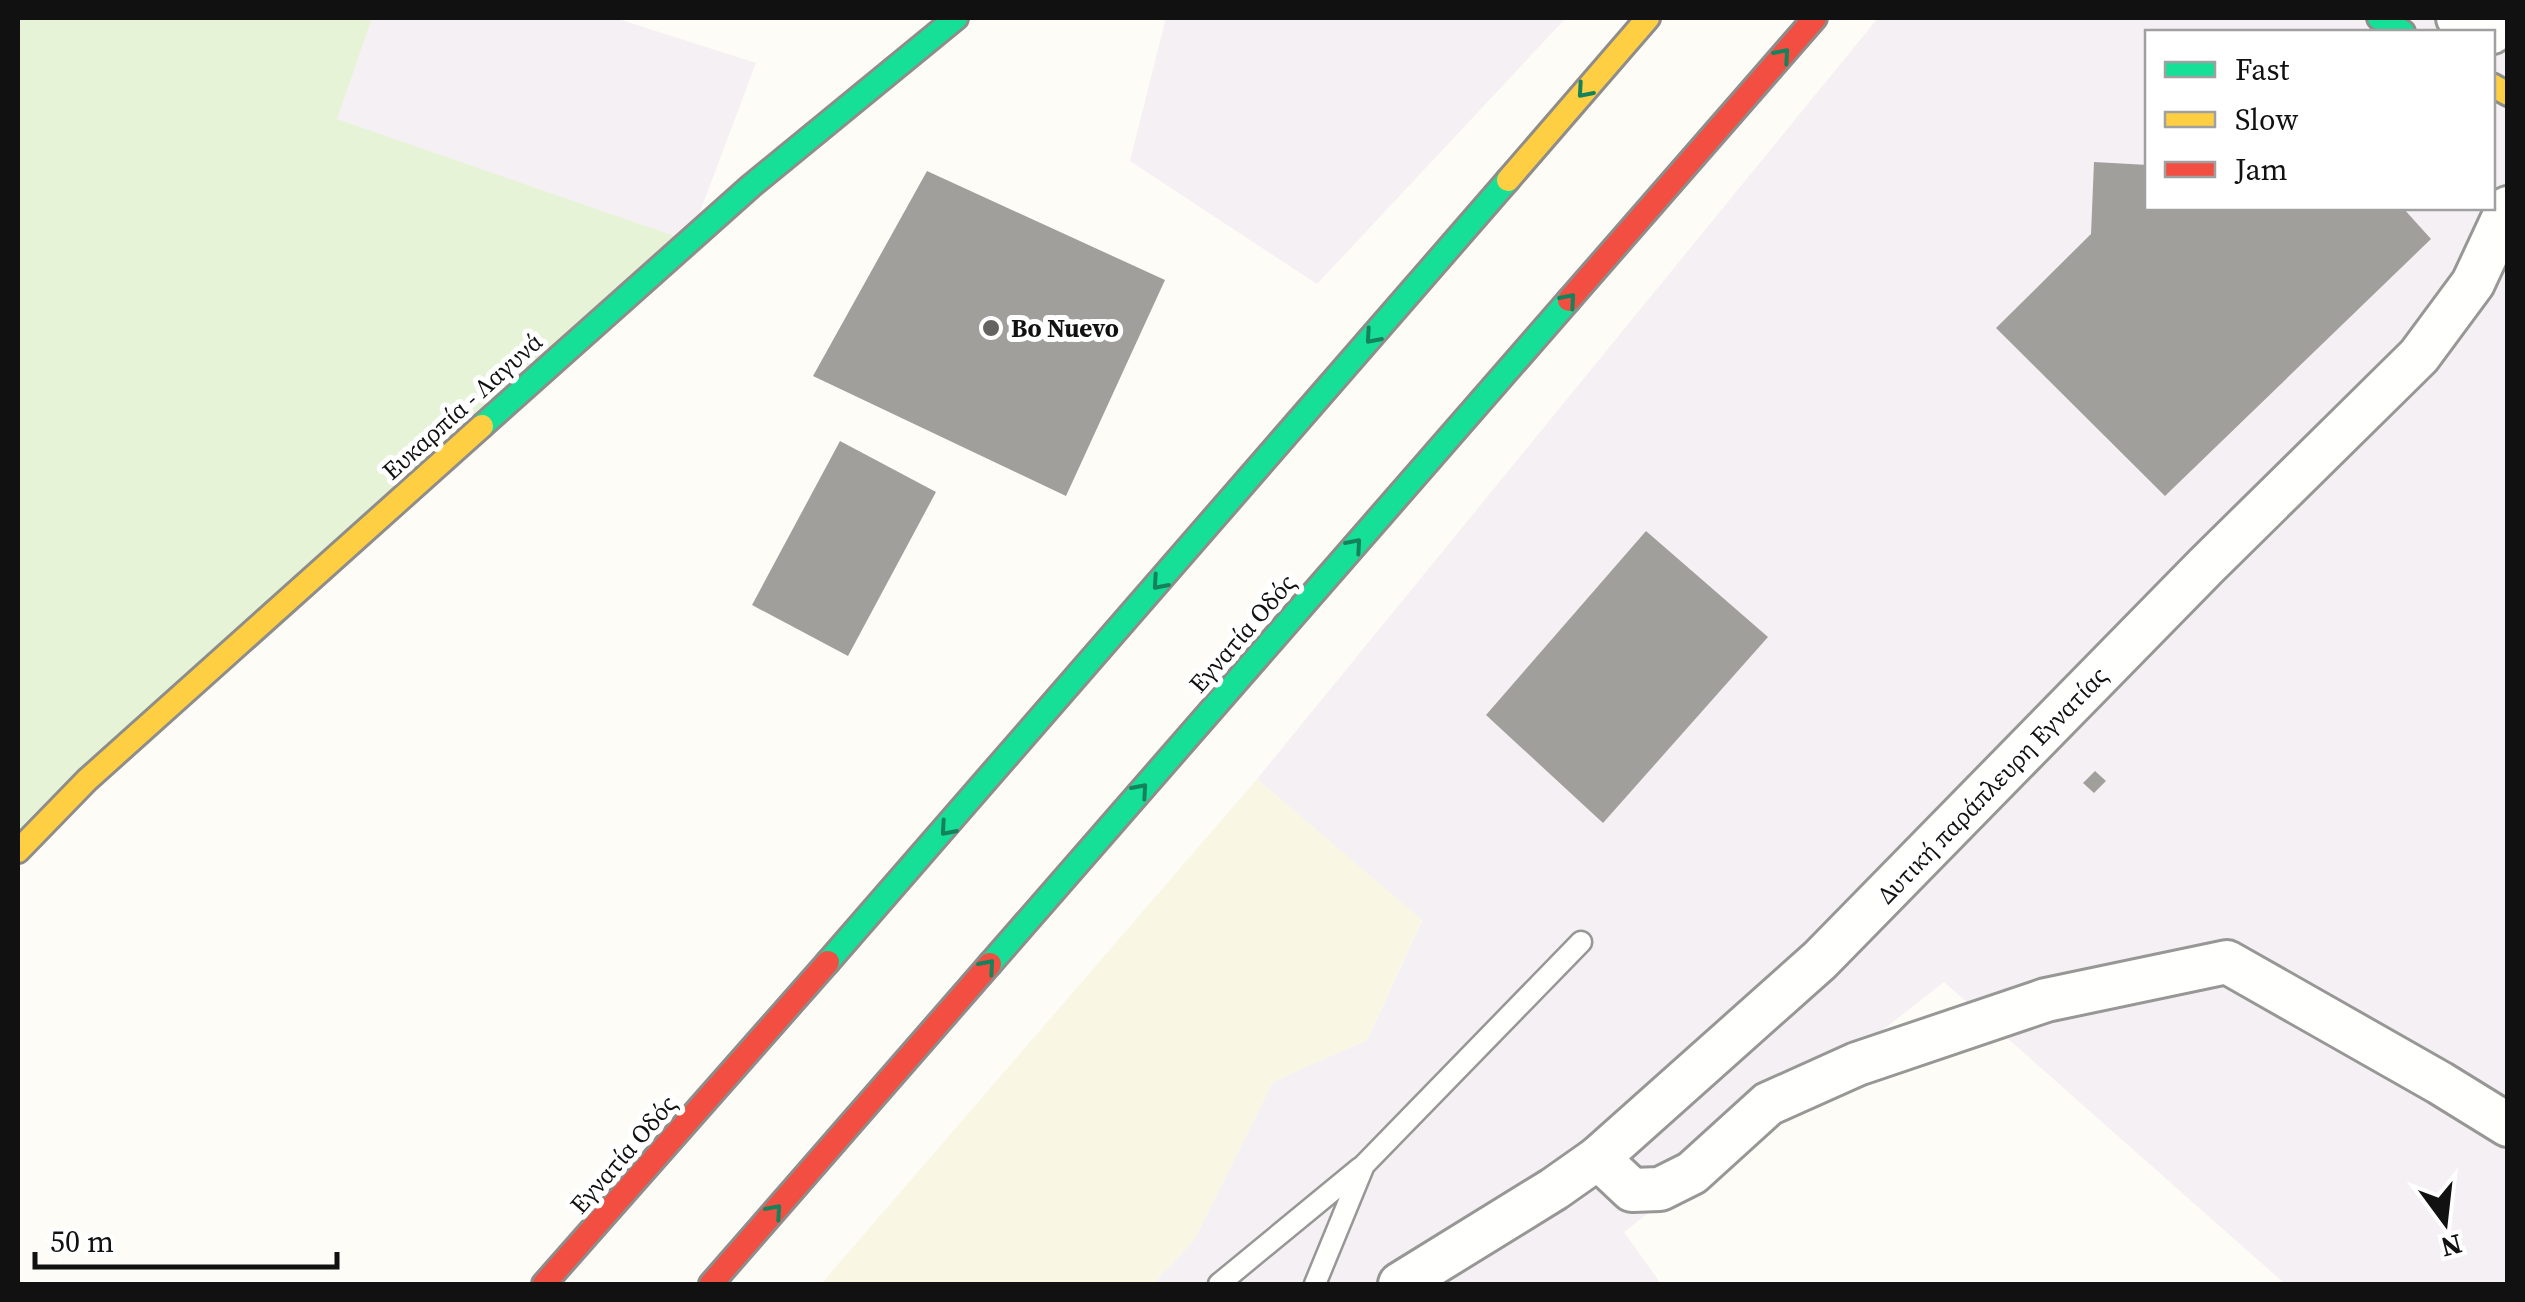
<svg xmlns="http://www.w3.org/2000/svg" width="2525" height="1302" viewBox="0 0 2525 1302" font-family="'Source Serif 4',serif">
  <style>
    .industrial { fill: #f5f0f3; fill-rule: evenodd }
    .farmland { fill: #f9f7e4 }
    .green { fill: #e7f3d7 }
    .building { fill: #a19f9c }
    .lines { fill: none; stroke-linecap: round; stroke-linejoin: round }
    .lane-casing { stroke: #979795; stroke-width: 25 }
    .street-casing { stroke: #979795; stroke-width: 48 }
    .fast-casing { stroke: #8e8d8b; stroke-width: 28 }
    .slow-casing { stroke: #8e8d8b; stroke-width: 28 }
    .jam-casing { stroke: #8e8d8b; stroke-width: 28 }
    .lane { stroke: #fffffe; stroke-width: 20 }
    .street { stroke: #fffffe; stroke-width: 42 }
    .fast { stroke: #16e098; stroke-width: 22 }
    .slow { stroke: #ffcf43; stroke-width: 22 }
    .jam { stroke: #f24e42; stroke-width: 22 }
    .oneway { stroke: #14835b }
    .poi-dot { fill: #646362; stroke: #fff; stroke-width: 4 }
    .labels { text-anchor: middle; stroke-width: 10; stroke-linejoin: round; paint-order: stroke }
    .poi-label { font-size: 25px; font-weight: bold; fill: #111; stroke: #fff; text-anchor: start }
    .street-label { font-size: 25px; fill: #111; stroke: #fff }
  </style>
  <rect width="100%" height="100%" fill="#fdfcf7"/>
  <g class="industrial">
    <polygon points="372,18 615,18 756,63 689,241 336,119"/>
    <polygon points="1166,18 1566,18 1317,284 1130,161"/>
    <path d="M1878,18H2507V1284H2285L1944,982L1624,1232L1661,1284H1153L1194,1240L1273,1081L1367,1040L1422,921L1257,779ZM2148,32H2492V208H2148Z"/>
  </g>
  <polygon class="farmland" points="1257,779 1422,920 1367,1040 1273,1082 1194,1240 1153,1284 821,1284"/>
  <polygon class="green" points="18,18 372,18 337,119 689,241 18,851"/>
  <g class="building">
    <polygon points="2094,162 2148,165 2148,208 2403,208 2431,239 2165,496 1996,328 2091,234"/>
    <polygon points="927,171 1165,280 1066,496 813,376"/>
    <polygon points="840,441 936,492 848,656 752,605"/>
    <polygon points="1646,531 1768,637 1603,823 1486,715"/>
    <polygon points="2095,771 2106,781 2094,793 2083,783"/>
  </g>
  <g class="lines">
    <g class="lane-casing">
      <g id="lane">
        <polyline points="1219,1284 1360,1168"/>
        <polyline points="1315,1284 1364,1165 1581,942"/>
      </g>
    </g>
    <g class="street-casing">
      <g id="street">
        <polyline points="2458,18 2492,32"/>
        <polyline points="1598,1158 1632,1190 1660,1189 1692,1173 1768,1104 1857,1064 2046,1000 2227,962 2440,1083 2508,1125"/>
        <polyline points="1400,1284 1554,1189 1598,1158 1820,960 2206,566 2419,356 2473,283 2508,208"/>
      </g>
    </g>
    <g class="fast-casing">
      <g id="fast">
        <polyline points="2379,18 2403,32"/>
        <polyline points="482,426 751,186 956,18"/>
        <polyline points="828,962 1508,180"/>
        <polyline points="990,964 1569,300"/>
      </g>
    </g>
    <g class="slow-casing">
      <g id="slow">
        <polyline points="2492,85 2508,94"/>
        <polyline points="1508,180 1648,18"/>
        <polyline points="18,851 87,780 482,426"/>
      </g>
    </g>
    <g class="jam-casing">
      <g id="jam">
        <polyline points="1569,300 1815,18"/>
        <polyline points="544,1284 828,962"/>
        <polyline points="711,1284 990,964"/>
      </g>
    </g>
    <use href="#lane" class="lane"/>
    <use href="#street" class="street"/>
    <use href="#fast" class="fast"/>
    <use href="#slow" class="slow"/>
    <use href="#jam" class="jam"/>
  </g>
  <defs><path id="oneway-chevron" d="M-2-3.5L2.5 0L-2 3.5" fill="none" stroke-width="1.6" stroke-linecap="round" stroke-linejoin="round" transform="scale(2.5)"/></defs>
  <g class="oneway">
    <use href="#oneway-chevron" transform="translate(1783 55) rotate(-49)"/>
    <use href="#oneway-chevron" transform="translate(1584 91) rotate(131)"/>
    <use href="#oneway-chevron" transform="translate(1569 300) rotate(-49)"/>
    <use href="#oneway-chevron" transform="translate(1372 337) rotate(131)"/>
    <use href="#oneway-chevron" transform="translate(1355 545) rotate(-49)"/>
    <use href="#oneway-chevron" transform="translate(1159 583) rotate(131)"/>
    <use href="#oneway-chevron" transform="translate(1141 790) rotate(-49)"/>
    <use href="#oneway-chevron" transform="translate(947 829) rotate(131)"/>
    <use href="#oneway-chevron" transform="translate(988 966) rotate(-49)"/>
    <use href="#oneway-chevron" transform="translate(775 1211) rotate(-49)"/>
  </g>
  <circle class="poi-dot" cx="991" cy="328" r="10"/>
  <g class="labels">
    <g class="poi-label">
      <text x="1011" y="337">Bo Nuevo</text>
    </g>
    <g class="street-label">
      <text transform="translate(462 406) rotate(-42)" y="9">Ευκαρπία - Λαγυνά</text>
      <text transform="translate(1242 633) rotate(-49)" y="9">Εγνατία Οδός</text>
      <text transform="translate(1992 785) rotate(-46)" y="9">Δυτική παράπλευρη Εγνατίας</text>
      <text transform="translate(623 1154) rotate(-49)" y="9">Εγνατία Οδός</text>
    </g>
  </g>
  <rect width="2525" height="1302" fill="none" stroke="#111111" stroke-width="40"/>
  <rect x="2145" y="30" width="350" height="180" fill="#ffffff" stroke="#a0a0a0" stroke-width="2.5"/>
  <rect x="2165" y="62" width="50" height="15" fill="#16e098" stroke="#a0a0a0" stroke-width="2.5"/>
  <text x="2235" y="80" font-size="30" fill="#111111">Fast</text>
  <rect x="2165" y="112" width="50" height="15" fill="#ffcf43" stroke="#a0a0a0" stroke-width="2.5"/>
  <text x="2235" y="130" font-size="30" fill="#111111">Slow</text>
  <rect x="2165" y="162" width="50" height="15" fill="#f24e42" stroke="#a0a0a0" stroke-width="2.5"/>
  <text x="2235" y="180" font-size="30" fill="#111111">Jam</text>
  <g transform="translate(2445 1222) rotate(165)" stroke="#ffffff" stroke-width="8" paint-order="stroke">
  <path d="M0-8L18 38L0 25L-18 38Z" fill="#111111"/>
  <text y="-15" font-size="28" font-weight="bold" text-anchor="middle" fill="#111111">N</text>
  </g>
  <path d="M35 1252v15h302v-15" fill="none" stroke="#111111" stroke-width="5"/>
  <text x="50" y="1252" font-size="30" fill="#111111" stroke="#ffffff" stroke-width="8" paint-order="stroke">50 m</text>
</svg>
